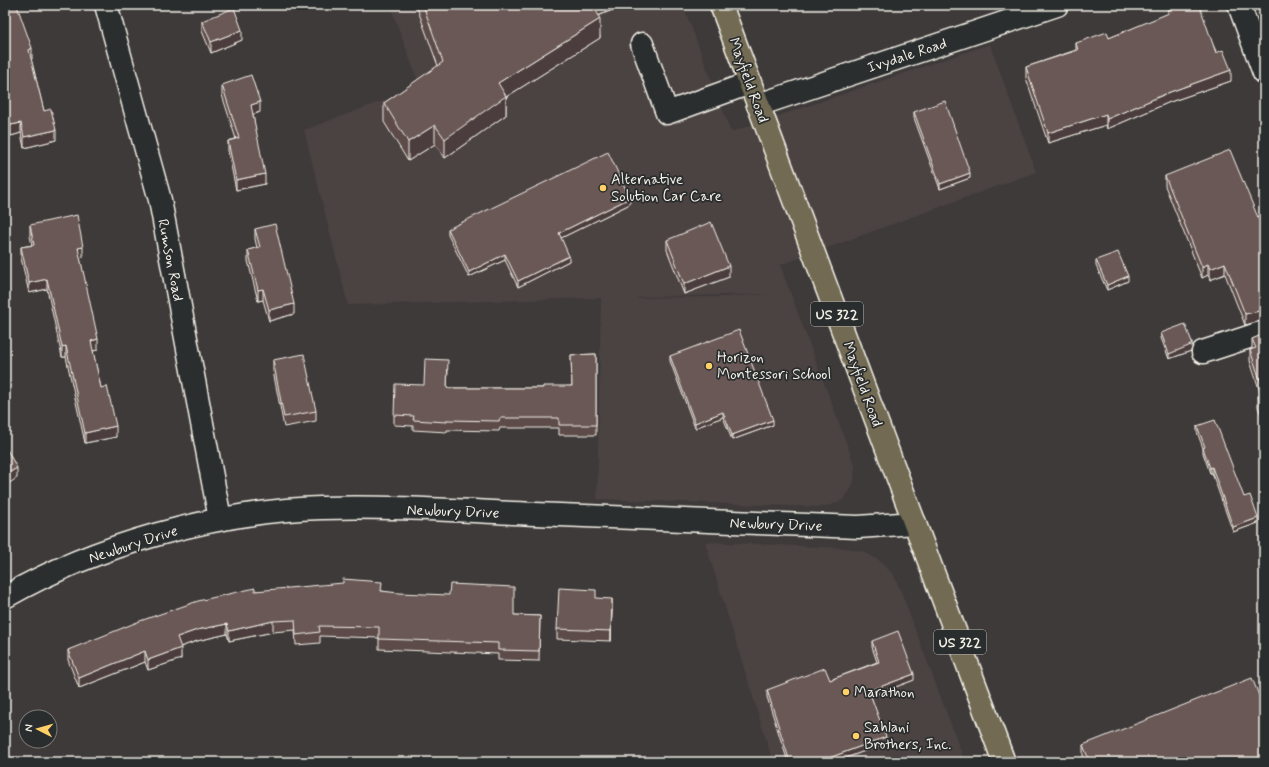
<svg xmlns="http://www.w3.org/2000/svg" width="1269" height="767" viewBox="0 0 1269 767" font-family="Mynerve,sans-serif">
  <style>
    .built { fill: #4c4342; fill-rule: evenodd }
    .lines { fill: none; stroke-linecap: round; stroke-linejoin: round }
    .minor-casing { stroke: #f4f1e8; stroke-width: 25 }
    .major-casing { stroke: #f4f1e8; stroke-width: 25 }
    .minor { stroke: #2a2d2e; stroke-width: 22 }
    .major { stroke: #726b52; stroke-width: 22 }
    .wall { fill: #5c4c4a; stroke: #f4f1e8 }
    .shaded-wall { fill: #4b3e3c; stroke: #f4f1e8 }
    .building { fill: #6b5856; stroke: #f4f1e8 }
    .poi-dot { fill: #ffd166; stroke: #2a2d2e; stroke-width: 1.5 }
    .labels { text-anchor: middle; stroke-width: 3.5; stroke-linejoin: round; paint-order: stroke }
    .shield { fill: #2a2d2e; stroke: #b7b6b0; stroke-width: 1 }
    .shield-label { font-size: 14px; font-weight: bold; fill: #f4f1e8 }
    .street-label { font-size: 15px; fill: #f4f1e8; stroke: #2a2d2e }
    .poi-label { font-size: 15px; fill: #f4f1e8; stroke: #2a2d2e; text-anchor: start }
  </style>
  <rect width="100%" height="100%" fill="#3e3a3a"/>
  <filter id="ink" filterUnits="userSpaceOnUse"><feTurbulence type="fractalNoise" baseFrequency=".025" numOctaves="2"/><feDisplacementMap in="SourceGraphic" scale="8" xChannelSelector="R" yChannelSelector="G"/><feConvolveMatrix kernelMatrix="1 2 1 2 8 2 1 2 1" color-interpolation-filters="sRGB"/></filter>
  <g filter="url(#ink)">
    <g class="built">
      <path d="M390,5H683L731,132L990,44L1036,172L780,265L855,466L854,482L849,492L843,500L831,505L819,507L597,499L601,298L348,305L304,130L420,87ZM770,294L722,297L637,298L638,297Z"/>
      <polygon points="705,542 847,548 865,552 880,561 893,574 900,589 965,762 773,762"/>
    </g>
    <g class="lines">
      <g class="minor-casing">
        <g id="minor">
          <polyline points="106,5 160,200 220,519"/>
          <polyline points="1239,5 1264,73"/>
          <polyline points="642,44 667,113 750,83"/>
          <polyline points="758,105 1057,5"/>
          <polyline points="1203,352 1264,332"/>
          <path d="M5,597C95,545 218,511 321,508C393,506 464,511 535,514C643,518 750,523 858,527L915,523"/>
        </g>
      </g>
      <g class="major-casing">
        <polyline id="major" points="721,5 1004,762"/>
      </g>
      <use href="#minor" class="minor"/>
      <use href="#major" class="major"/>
    </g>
    <g class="wall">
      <polygon points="5,5 32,59 31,59 44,111 56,140 24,148 21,133 11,136 5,113"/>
      <polygon points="416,5 625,5 598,16 600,38 506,97 506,115 445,158 435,144 408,161 384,122 384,103 438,66"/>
      <polygon points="1195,9 1231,81 1170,102 1107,129 1106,125 1048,143 1026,78 1026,67 1076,50 1076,43 1109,38 1168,14 1168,10"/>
      <polygon points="202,21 242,40 211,53 202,31"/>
      <polygon points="222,85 260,112 253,115 265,184 236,190 228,151 228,141 236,139 222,95"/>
      <polygon points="914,112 970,178 940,189 914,118"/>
      <polygon points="1165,176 1264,232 1264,320 1245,325 1225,274 1210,280 1208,275 1202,278 1165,186"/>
      <polygon points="630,204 561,238 569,261 518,287 505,260 469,277 448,235 448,229"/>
      <polygon points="30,225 83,257 80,258 98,350 93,351 101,388 116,437 85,443 66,357 62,357 47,289 29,293 21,258 21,247 32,245 30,236"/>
      <polygon points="255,229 294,314 269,321 263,300 258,301 248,261 248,250 257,248 255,239"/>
      <polygon points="667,240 729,277 684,294 667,250"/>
      <polygon points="1096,260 1128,281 1107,290 1096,266"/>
      <polygon points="1161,333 1192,347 1191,351 1169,359 1161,338"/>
      <polygon points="1264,334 1264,423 1258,407 1258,396 1261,395 1250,361 1250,350 1252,349 1252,339"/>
      <polygon points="596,354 596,435 559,435 559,428 500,428 499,431 447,430 447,432 413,430 413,426 394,425 394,415 424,385 448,370 447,388 543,388 572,386 571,355"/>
      <polygon points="670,356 773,425 732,440 723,417 695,428 670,361"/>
      <polygon points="273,360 316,411 316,421 284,427 273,371"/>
      <polygon points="1197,426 1244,497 1258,523 1233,532 1212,473 1210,473 1203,453 1203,448 1197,432"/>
      <polygon points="255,591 382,591 514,615 540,616 539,661 498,660 498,654 379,649 379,638 320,636 320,643 296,645 295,630 273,632 229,641 227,634 197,641 180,647 181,659 148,670 145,662 79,688 68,660 68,650"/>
      <polygon points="596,598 612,609 611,641 557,639 557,629"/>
      <polygon points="872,641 914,680 871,696 886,743 835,762 788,762 767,697 767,690 830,680 877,662 872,647"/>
      <polygon points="1083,745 1264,762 1083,762"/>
    </g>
    <g class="shaded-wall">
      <polygon points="592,5 625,5 592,18"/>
      <polygon points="600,19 600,38 506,97 506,115 445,158 445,139 498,83"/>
      <polygon points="242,30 242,40 211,53 211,42"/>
      <polygon points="32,48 32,59 29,60 29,50"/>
      <polygon points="1231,70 1231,81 1170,102 1107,129 1107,119 1170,92"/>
      <polygon points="260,102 260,112 251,115 251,105"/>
      <polygon points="1106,114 1106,125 1048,143 1048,133"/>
      <polygon points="21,123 21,133 11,136 11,125"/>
      <polygon points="435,125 435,144 408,161 408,142"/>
      <polygon points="56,130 56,140 24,148 24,137"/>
      <polygon points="970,173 970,178 940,189 940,184"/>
      <polygon points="265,174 265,184 236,190 236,180"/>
      <polygon points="630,198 630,204 559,239 559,233"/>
      <polygon points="83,247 83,257 78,258 78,248"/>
      <polygon points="505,254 505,260 469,277 469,272"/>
      <polygon points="569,256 569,261 518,287 518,281"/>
      <polygon points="1225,263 1225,274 1210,280 1210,269"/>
      <polygon points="1208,264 1208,275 1202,278 1202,267"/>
      <polygon points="729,266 729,277 684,294 684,284"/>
      <polygon points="1128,276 1128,281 1107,290 1107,285"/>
      <polygon points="47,279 47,289 29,293 29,283"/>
      <polygon points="263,289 263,300 258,301 258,290"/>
      <polygon points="294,304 294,314 269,321 269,310"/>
      <polygon points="1264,310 1264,320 1245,325 1245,314"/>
      <polygon points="98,339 98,350 91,351 91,341"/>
      <polygon points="1192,342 1192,347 1191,351 1169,359 1169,354"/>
      <polygon points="66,346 66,357 62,357 62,347"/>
      <polygon points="723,412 723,417 695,428 695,423"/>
      <polygon points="773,420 773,425 732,440 732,435"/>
      <polygon points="116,426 116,437 85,443 85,433"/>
      <polygon points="1212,467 1212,473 1210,473 1210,468"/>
      <polygon points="17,468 17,478 5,486 5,475"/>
      <polygon points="1258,518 1258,523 1233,532 1233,527"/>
      <polygon points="612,599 612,609 611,641 611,631"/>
      <polygon points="273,621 273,632 229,641 229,631"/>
      <polygon points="227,624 227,634 197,641 177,648 177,637 197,630"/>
      <polygon points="181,648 181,659 148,670 148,660"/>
      <polygon points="145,651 145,662 79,688 79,678"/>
      <polygon points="914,674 914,680 869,697 869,691"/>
      <polygon points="886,737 886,743 835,762 818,762"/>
      <polygon points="1264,758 1264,762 1253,762"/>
    </g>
    <g class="building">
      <polygon points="5,5 13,5 14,7 17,6 32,48 29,50 44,111 51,109 56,130 24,137 21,123 11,125 5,102"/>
      <polygon points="423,5 594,5 600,19 498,83 506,96 445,139 435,125 408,142 384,103 443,62"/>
      <polygon points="1181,5 1194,5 1195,9 1200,7 1216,53 1223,50 1231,70 1170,92 1107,119 1106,114 1048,133 1026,67 1078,50 1076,43 1107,32 1109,38 1169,13 1168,10"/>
      <polygon points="234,8 242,30 211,42 202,21"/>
      <polygon points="251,75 260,102 251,105 265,174 236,180 228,141 239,138 222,85"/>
      <polygon points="945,101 970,173 940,184 914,112"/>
      <polygon points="1230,150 1264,232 1264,310 1245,314 1225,263 1210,269 1208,264 1202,267 1165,176"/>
      <polygon points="608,152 630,198 559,233 569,256 518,281 505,254 469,272 448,229"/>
      <polygon points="77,215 83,247 78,248 98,339 91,341 101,388 107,386 116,426 85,433 66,346 62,347 47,279 29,283 21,247 34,245 30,225"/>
      <polygon points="711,222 729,266 684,284 667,240"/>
      <polygon points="275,224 294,304 269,310 263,289 258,290 248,250 260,247 255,229"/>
      <polygon points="1118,252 1128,276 1107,285 1096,260"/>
      <polygon points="1185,324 1192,342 1191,345 1169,354 1161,333"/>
      <polygon points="739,330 773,420 732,435 723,412 695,423 670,356"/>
      <polygon points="1264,334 1264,392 1250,350 1256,348 1252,339"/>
      <polygon points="304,354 316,411 284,417 273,360"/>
      <polygon points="596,354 596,425 559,425 559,418 500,418 499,421 447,420 447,422 413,420 414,416 394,415 395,384 424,385 425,359 448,360 447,388 543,388 543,386 572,386 571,355"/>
      <polygon points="1264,394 1264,413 1258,396"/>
      <polygon points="1215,420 1244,497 1250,495 1258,518 1233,527 1212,467 1210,468 1203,448 1205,447 1197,426"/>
      <polygon points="5,446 17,468 5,475"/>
      <polygon points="343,579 382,582 381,591 399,593 449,595 450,584 514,587 514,615 540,616 539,651 498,650 498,643 379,639 379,627 319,626 320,632 296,635 295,620 273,621 229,631 227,624 197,630 177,637 181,648 148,660 145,651 79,678 68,650 140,621 198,601 255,588 255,591 343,583"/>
      <polygon points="559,588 596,590 596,598 612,599 611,631 557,629"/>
      <polygon points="898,631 914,674 869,691 886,737 818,762 790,762 767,690 825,668 830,680 879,662 872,641"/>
      <polygon points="1252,678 1264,708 1264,758 1253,762 1090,762 1083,745"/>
    </g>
  </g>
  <g class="poi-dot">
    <circle cx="603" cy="188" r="4"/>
    <circle cx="709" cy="366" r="4"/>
    <circle cx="846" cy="692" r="4"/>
    <circle cx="856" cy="736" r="4"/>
  </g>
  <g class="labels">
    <g class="shield">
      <rect x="811" y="302" width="52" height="24" rx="3"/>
      <rect x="934" y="630" width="52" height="24" rx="3"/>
    </g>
    <g class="shield-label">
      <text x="837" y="319">US 322</text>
      <text x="960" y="647">US 322</text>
    </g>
    <g class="street-label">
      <text transform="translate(907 55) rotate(-18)" y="5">Ivydale Road</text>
      <text transform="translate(749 80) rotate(70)" y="5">Mayfield Road</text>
      <text transform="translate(171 260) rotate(79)" y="5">Rumson Road</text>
      <text transform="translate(863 384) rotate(70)" y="5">Mayfield Road</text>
      <text transform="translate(453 511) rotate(2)" y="5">Newbury Drive</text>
      <text transform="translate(776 524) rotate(2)" y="5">Newbury Drive</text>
      <text transform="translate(133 544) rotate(-18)" y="5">Newbury Drive</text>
    </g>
    <g class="poi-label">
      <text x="611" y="184">Alternative<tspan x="611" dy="17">Solution Car Care</tspan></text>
      <text x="717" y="362">Horizon<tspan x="717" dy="17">Montessori School</tspan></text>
      <text x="854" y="697">Marathon</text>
      <text x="864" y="732">Sahlani<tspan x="864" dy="17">Brothers, Inc.</tspan></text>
    </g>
  </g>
  <rect width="1269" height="767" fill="none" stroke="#2a2d2e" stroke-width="20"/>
  <rect x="10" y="10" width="1249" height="747" fill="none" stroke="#f4f1e8" stroke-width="1.5" filter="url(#ink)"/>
  <g transform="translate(38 729) rotate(276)"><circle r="19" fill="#2a2d2e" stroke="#7b7b78"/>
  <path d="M0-3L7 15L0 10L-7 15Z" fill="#ffd166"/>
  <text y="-6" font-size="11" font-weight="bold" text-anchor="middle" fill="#f4f1e8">N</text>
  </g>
</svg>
